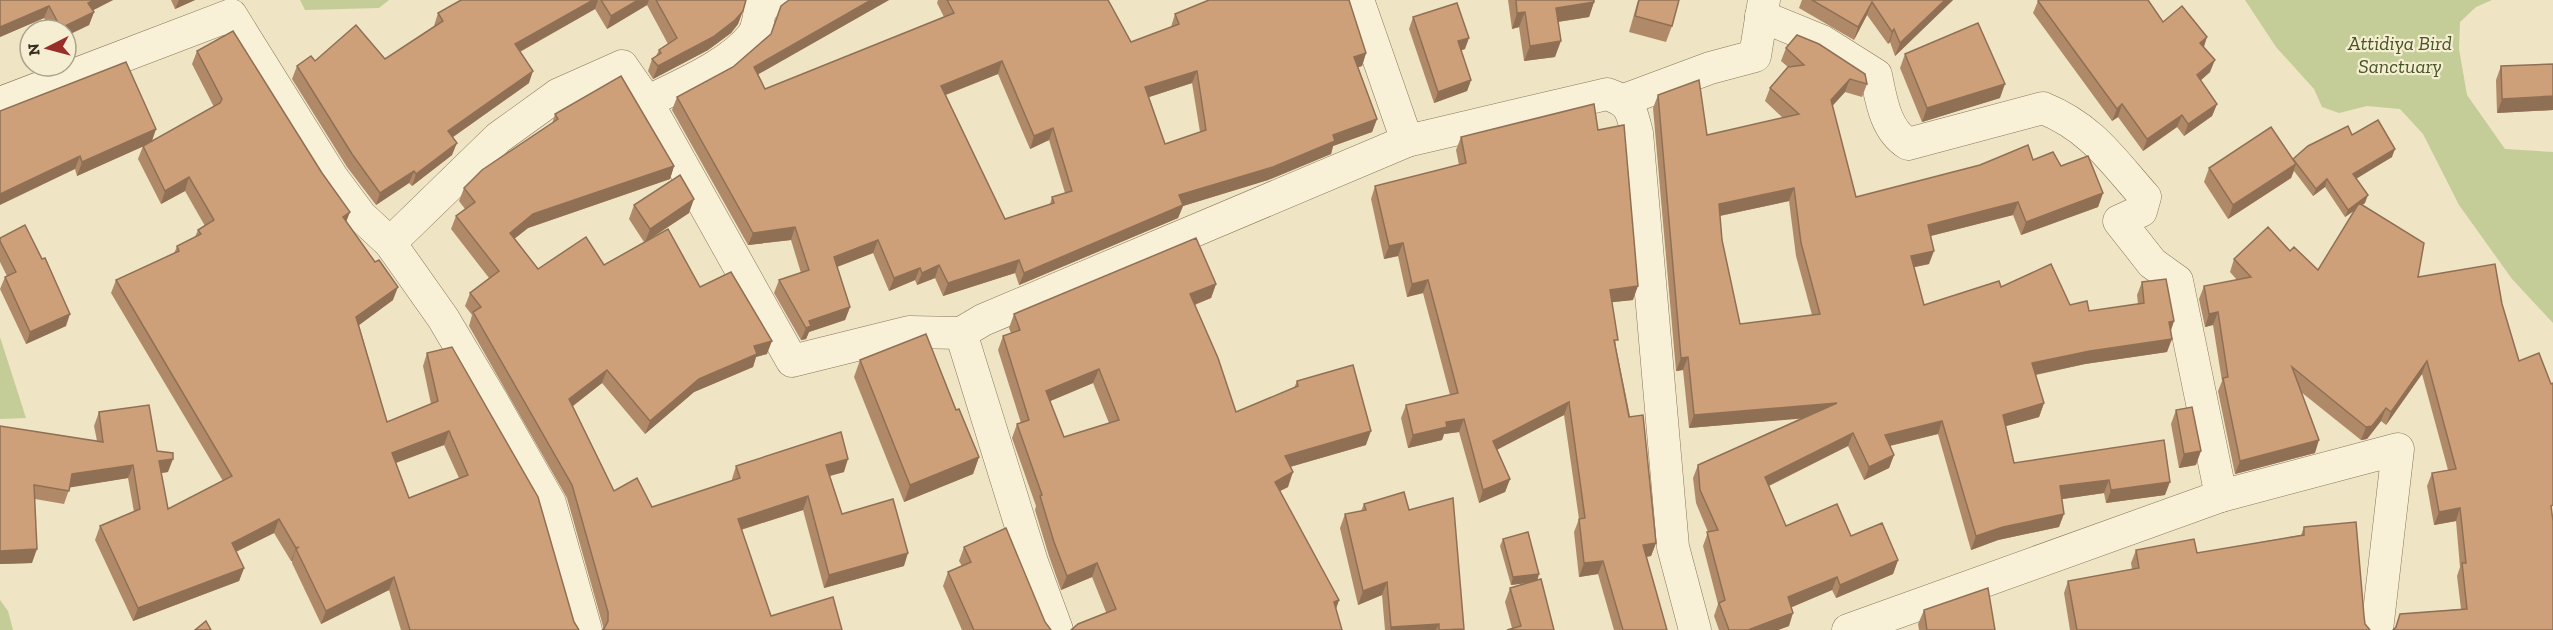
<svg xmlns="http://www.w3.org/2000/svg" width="2553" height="630" viewBox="0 0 2553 630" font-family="'Zilla Slab',serif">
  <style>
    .green { fill: #c4cd97 }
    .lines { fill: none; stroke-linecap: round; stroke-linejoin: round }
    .street-casing { stroke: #89755a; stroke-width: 33 }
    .street { stroke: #f9f1d7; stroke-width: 32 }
    .wall { fill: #b08a68; fill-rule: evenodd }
    .shaded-wall { fill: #907055 }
    .building { fill: #cda079; stroke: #907055; stroke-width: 1.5; fill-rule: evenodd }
    .labels { text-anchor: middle; stroke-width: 4.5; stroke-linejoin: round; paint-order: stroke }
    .park-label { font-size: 20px; font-style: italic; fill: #475625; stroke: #f6eed3 }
  </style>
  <rect width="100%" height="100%" fill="#efe4c4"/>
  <g class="green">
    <polygon points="300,0 389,0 379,8 305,10"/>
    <polygon points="2245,0 2492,0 2476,7 2460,22 2459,49 2467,95 2505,149 2553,152 2553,323 2512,279 2459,205 2423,134 2400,109 2367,106 2339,113 2322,107 2314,89 2276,47"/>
    <polygon points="0,337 26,418 0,419"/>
    <polygon points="0,600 8,611 13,630 0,630"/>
  </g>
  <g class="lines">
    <g class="street-casing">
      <g id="street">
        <polyline points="1358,0 1407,141"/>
        <path d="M1761,16L1822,41L1876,75C1881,99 1885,130 1908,144L2043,108C2092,128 2112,160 2145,197L2141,211L2119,221L2152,263L2177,281L2221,496"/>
        <polyline points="1624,100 1710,68 1755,56 1764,0"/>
        <polyline points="647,102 792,361 909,332 961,333"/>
        <polyline points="0,103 231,15 332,177 361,216 390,243 443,318 494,404 550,503 586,630"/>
        <path d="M390,243L498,138L559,94L622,66L647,102C680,85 730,65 753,35C758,27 759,17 760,8L773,0"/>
        <path d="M1057,630L1032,562L961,333L983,320L1407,141L1607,94C1631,102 1631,110 1637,133L1673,547L1695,630"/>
        <polyline points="1848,630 2221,496 2398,449 2377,630"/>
      </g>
    </g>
    <use href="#street" class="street"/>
  </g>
  <g class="wall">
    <polygon points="0,0 113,0 93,10 94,12 89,25 66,36 66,30 51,30 44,18 0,37"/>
    <polygon points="171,0 195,0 175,9"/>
    <polygon points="461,0 746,0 738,24 731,33 708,50 653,79 648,71 652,59 656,56 659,50 668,44 647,5 607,29 595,9 520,52 529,83 453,137 452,155 412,186 409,183 376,205 347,167 292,79 297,66 315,61 385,59 434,26 438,13"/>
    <path d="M789,0H889L758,74L765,89L944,17L937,3L938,0H1108L1131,42L1171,27L1175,14L1207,1V0H1349L1366,53L1362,66L1358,67L1377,119L1372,132L1333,146L1331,154L1268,180L1183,206L1178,218L1019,285L1015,273L943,296L935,278L917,285L915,280L889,291L873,253L837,267L850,307L845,320L809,332L806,339L801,340L774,293L779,280L801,273L791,240L748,245L672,110L677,97L733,67L771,34ZM998,74L1030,149L1049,140L1065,193L1052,197L1050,204L1005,219L946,95ZM1192,83L1200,132L1165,144L1149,97Z"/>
    <polygon points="1508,0 1594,0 1594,2 1589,17 1558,22 1555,57 1524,61 1519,27 1512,29"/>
    <polygon points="1638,0 1679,0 1672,26 1666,42 1629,32"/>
    <polygon points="1802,0 1953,0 1895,56 1890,42 1888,44 1867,15 1854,40 1799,8"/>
    <polygon points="2038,1 2163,22 2204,47 2210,72 2200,81 2217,104 2212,116 2184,136 2177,127 2143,151 2118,117 2112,121 2033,13"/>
    <polygon points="1413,17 1465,49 1461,50 1471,80 1467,91 1434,103 1409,29"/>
    <path d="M1786,48L1867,84L1862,97L1845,92L1832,106L1856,197L2033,160L2061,166L2103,193L2098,207L2021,235L2013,215L1930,236L1929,264L1914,267L1924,305L2001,287L2089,311L2138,304L2137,295L2142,282L2174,321L2171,331L2167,352L2085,364L2036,375L2044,403L2039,417L2006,426L2014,463L2164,440L2165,495L2106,503L2104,493L2062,499L2059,527L1998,540L1971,550L1938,434L1890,446L1894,455L1889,468L1864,480L1848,446L1769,486L1786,526L1851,536L1898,560L1893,574L1836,598L1832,590L1791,607L1789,626L1778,630H1719L1714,616L1718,604L1703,546L1708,532L1696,503L1693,478L1698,465L1801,418L1689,428L1683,370L1676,371L1653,108L1658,95L1707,135L1783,118L1765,101L1770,88L1788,67L1781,61ZM1789,201L1796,256L1812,315L1740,324L1722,240L1720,216Z"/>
    <path d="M197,51L346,222L393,300L359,325L387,422L431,404L423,366L427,353L579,630H401L389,590L321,624L292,563V561H291L274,533L236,552L244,568L239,581L133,621L95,540L100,526L134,512L128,478L70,487L64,504L35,499L32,563L0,564V426L97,441L94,426L99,412L157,451L168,472L161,473L168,509L223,481L111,293L116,280L174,254L177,246L195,237L198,230L205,226L185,191L161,204L138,159L143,146L77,176L75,169L0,111L156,129L152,141L214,107L192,64ZM444,445L459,478L409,498L396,463Z"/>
    <polygon points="1905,54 2000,98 1922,122 1900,68"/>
    <polygon points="2553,64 2553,110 2497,113 2496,80 2501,66"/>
    <polygon points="555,114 674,166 670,179 528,228 514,239 538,269 604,265 644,242 629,219 634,205 689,213 647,241 700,287 767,354 756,357 753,367 694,392 645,434 602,383 573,406 614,491 652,507 732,481 732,479 736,466 844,472 830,476 842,514 904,566 824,588 803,510 741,530 771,616 603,629 603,626 567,498 469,326 472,315 465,306 470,293 489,278 451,229 456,216 465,209 459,201 464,188 552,124"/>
    <polygon points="1598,130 1633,300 1612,302 1616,347 1656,543 1651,556 1646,557 1667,630 1614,630 1598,574 1579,577 1574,532 1579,519 1564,415 1497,449 1510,479 1505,492 1479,503 1459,432 1444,434 1442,440 1408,448 1401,418 1406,405 1450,395 1423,293 1407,297 1398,256 1384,259 1371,199 1375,186 1459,165 1456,150 1461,137"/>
    <polygon points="2352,135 2392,157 2356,178 2365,203 2362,205 2418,277 2502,304 2552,516 2553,630 2395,628 2400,614 2461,609 2457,576 2460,567 2456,521 2434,525 2427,486 2432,473 2448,470 2422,374 2386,425 2381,421 2367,439 2361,440 2301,392 2315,453 2235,474 2218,391 2222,381 2213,325 2205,327 2199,299 2204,286 2237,280 2230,272 2234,259 2290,251 2318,270 2355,210 2345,217 2325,187 2313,196 2294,171 2291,178 2228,219 2204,182 2209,168 2293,159"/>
    <polygon points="0,238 42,259 66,326 26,344 0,289 5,277 7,276 0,262"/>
    <path d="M1216,284L1211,298L1195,305L1236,412L1294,388L1297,381L1366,445L1290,467L1288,487L1280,491L1339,600L1336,609L1106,612L1092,577L1061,590L1049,556L1035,510L1036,506L1012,438L1017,424L1021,423L998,350L1003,336L1011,333L1009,328L1014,314ZM1093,383L1109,423L1064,437L1050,401Z"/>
    <polygon points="860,360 956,410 979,457 973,474 904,502 854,377"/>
    <polygon points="2176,410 2196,465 2179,468 2171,424"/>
    <polygon points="1364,504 1409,510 1464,630 1385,630 1382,595 1358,605 1340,528 1345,514 1361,511"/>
    <polygon points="2304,527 2364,616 2365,624 2370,630 2070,630 2064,593 2068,581 2132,569 2131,563 2136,550 2197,553 2301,535"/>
    <polygon points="1503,539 1537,580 1554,630 1512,628 1505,602 1510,588 1530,582 1511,585 1500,546"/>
    <polygon points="964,547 1045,622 1051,630 962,630 943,586 948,572 962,566 959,561"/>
    <polygon points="1924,610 1995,630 1919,630 1918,624"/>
  </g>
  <g class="shaded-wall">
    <polygon points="94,0 113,0 84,15 88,3"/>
    <polygon points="179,0 195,0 175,9"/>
    <polygon points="593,0 598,0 595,9 510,57 515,44"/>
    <polygon points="638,0 649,0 647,5 607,29 611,16"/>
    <polygon points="871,0 889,0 750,79 754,67"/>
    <polygon points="1945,0 1953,0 1895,56 1900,43"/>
    <polygon points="1594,2 1589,17 1550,23 1556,8"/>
    <polygon points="1872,2 1867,15 1854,40 1858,27"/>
    <polygon points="49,6 44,18 0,37 0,27"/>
    <polygon points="743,11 738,24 731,33 708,50 653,79 658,66"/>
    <polygon points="94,12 89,25 66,36 66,30 60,30 61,28"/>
    <polygon points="1525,12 1519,27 1512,29 1517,13"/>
    <polygon points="1894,29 1890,42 1888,44 1892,32"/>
    <polygon points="2207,37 2203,50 2200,43"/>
    <polygon points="1469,38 1465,49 1454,53 1458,41"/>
    <polygon points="1561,41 1555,57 1524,61 1530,46"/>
    <polygon points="1366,53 1362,66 1350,70 1354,57"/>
    <polygon points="2215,60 2210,72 2192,88 2197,75"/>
    <polygon points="1002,61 998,74 937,98 941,86"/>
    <polygon points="533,71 529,83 443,144 448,131"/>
    <polygon points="1197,71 1192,83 1140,100 1145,87"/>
    <polygon points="1850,79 1845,92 1826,113 1831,100"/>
    <polygon points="1471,80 1467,91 1434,103 1438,92"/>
    <polygon points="2005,84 2000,98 1922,122 1927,108"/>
    <polygon points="2553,96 2553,110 2497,113 2502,99"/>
    <polygon points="2122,104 2118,117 2112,121 2117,109"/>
    <polygon points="2217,104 2212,116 2184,136 2188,124"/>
    <polygon points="2182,115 2177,127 2143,151 2147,139"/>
    <polygon points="1377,119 1372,132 1333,146 1331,154 1268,180 1183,206 1178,218 1019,285 1024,273 1179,195 1333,135"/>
    <polygon points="1053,128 1049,140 1030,149 1034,136"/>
    <polygon points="156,129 151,143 77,176 82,162"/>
    <polygon points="457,143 452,155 412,186 416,174"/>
    <polygon points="2395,149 2392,157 2351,182 2353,174"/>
    <polygon points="80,156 75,169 0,205 0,194"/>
    <polygon points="2296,164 2291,178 2228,219 2233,205"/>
    <polygon points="674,166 670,179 528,228 505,246 510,233 533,214"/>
    <polygon points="414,171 409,183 376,205 380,193"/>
    <polygon points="189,177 185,191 161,204 165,191"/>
    <polygon points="2327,179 2325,187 2313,196 2316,189"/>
    <polygon points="1794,188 1789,201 1714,217 1719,204"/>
    <polygon points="2103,193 2098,207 2021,235 2026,222"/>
    <polygon points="2368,195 2365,203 2345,217 2348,210"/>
    <polygon points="694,199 689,213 645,242 650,229"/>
    <polygon points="2018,202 2013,215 1923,238 1928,225"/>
    <polygon points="350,212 345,225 343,217"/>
    <polygon points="795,227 791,240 748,245 753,233"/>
    <polygon points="878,240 873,253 829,270 834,257"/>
    <polygon points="1403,243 1398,256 1384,259 1389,246"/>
    <polygon points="1934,251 1929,264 1906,269 1911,256"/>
    <polygon points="1019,260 1015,273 943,296 948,283"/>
    <polygon points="939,265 935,278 917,285 922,273"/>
    <polygon points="920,268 915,280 889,291 894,278"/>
    <polygon points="1428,280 1423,293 1407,297 1412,284"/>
    <polygon points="1216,284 1211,298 1185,308 1190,294"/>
    <polygon points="1638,286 1633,300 1605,303 1610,290"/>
    <polygon points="398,287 393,300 351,331 356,317"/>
    <polygon points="850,307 845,320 809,332 806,339 801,340 809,321"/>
    <polygon points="2218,312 2213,325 2205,327 2209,314"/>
    <polygon points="70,314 66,326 26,344 30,332"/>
    <polygon points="2174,321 2169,334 2169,322"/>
    <polygon points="2172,339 2167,352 2085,364 2028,376 2032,363 2090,351"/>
    <polygon points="772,341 767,354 756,357 753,367 694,392 645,434 650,421 699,379 754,346"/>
    <polygon points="1688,357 1683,370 1676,371 1681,358"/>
    <polygon points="2427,361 2422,374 2386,425 2391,412"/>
    <polygon points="1099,369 1093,383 1041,405 1046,391"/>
    <polygon points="607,370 602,383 565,412 569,399"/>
    <polygon points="1569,402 1564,415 1489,454 1493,441"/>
    <polygon points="1837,403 1832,416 1689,428 1694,415"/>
    <polygon points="2044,403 2039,417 1999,428 2003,415"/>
    <polygon points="2386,408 2381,421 2367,439 2361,440 2366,427"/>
    <polygon points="1464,419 1459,432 1444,434 1442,440 1408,448 1413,435 1446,422"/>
    <polygon points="1942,421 1938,434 1880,448 1885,435"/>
    <polygon points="449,431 444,445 387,466 392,453"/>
    <polygon points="1371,431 1366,445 1279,470 1285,456"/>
    <polygon points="1853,433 1848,446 1760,490 1765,477"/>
    <polygon points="2319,440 2315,453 2235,474 2240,461"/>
    <polygon points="2201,451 2196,465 2179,468 2184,454"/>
    <polygon points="1894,455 1889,468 1864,480 1869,467"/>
    <polygon points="979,457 973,474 904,502 910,485"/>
    <polygon points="173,459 168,472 154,474 159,461"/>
    <polygon points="848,459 844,472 821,478 826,465"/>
    <polygon points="133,465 128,478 67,488 72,474"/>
    <polygon points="1293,472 1288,487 1270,496 1275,482"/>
    <polygon points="1510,479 1505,492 1479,503 1483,490"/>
    <polygon points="2109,480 2104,493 2056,500 2060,486"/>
    <polygon points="2170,482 2165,495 2106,503 2111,490"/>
    <polygon points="808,496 803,510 733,532 738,519"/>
    <polygon points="2460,508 2456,521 2434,525 2439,512"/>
    <polygon points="2064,514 2059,527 1998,540 1971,550 1976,536 2003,527"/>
    <polygon points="279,519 274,533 227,556 232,543"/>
    <polygon points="1656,543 1651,556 1638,558 1643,545"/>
    <polygon points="299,547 296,549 292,561 291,561 296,548"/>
    <polygon points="37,549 32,563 0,564 0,551"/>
    <polygon points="908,553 904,566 824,588 829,575"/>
    <polygon points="1898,560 1893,574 1836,598 1840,585"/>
    <polygon points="1603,561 1598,574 1579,577 1584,563"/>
    <polygon points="1097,563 1092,577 1061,590 1067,576"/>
    <polygon points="244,568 239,581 133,621 138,608"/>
    <polygon points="1539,574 1537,582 1511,585 1513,577"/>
    <polygon points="394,577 389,590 321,624 326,611"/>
    <polygon points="1837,577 1832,590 1783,611 1788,597"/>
    <polygon points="1387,582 1382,595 1358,605 1363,591"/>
    <polygon points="1339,600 1334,614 1334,602"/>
    <polygon points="1793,613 1789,626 1778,630 1748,630"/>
    <polygon points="1439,624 1436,630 1390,630 1391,627"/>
  </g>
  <g class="building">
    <polygon points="0,0 94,0 88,3 94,12 61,28 49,6 0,27"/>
    <polygon points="461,0 593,0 515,44 533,71 448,131 457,143 416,174 414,171 380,193 352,154 297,66 311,56 315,61 356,25 385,59 443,21 438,13"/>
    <polygon points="601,0 638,0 611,16"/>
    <polygon points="656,0 746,0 743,11 735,20 713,37 658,66 652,59 661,53 659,50 677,38"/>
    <path d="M789,0H871L754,67L765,89L954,13L947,0H1108L1131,42L1179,24L1175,14L1209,0H1349L1366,53L1354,57L1377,119L1333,135L1335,141L1273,167L1179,195L1183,205L1024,273L1019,260L948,283L939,265L922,273L920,268L894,278L878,240L834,257L850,307L809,321L811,326L806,328L779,280L809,270L795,227L753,233L677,97L733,67L771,34L781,6ZM1002,61L1034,136L1053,128L1072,191L1052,197L1054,203L1005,219L941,86ZM1197,71L1206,130L1165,144L1145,87Z"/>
    <polygon points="1516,0 1594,0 1594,2 1556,8 1561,41 1530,46 1525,12 1517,13"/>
    <polygon points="1639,0 1679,0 1672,26 1635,16"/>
    <polygon points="1812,0 1945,0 1900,43 1894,29 1892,32 1872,2 1858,27"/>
    <polygon points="2039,0 2148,0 2163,22 2182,6 2207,37 2200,43 2215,60 2197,75 2217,104 2188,124 2182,115 2147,139 2122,104 2117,109 2038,1"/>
    <polygon points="1457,3 1469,38 1458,41 1471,80 1438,92 1413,17"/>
    <polygon points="1978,23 2005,84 1927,108 1905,54"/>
    <path d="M233,31L322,173L350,212L343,217L375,262L379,260L398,287L356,317L387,422L438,401L427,353L452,347L538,497L574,622L579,630H410L394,577L326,611L296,549L299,547L296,548L279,519L232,543L244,568L138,608L100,526L140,509L133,465L72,474L69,491L34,485L37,549L0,551V426L103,442L99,412L149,405L157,451L173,453V459L159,461L168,509L232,476L116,280L179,251L177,246L201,234L198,230L214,220L189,177L165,191L143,146L220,103L222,99L197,51ZM449,431L468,475L409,498L392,453Z"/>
    <path d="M1797,35L1819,44L1865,74L1867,84L1850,79L1831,100L1856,197L1980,165L2028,145L2033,160L2053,152L2061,166L2088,156L2103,193L2026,222L2018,202L1928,225L1934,251L1911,256L1924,305L1999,281L2001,287L2051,264L2070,305L2087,301L2089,311L2144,303L2142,282L2166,279L2174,321L2169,322L2172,339L2090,351L2032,363L2044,403L2003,415L2014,463L2164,440L2170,482L2111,490L2109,480L2060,486L2064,514L2003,527L1976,536L1942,421L1885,435L1894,455L1869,467L1853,433L1765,477L1786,526L1837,504L1851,536L1882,523L1898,560L1840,585L1837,577L1788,597L1793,613L1748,630H1729L1719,603L1725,600L1707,532L1718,530L1700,490L1698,465L1837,403L1694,415L1688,357L1681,358L1658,95L1699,80L1707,135L1799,114L1770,88L1788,67L1804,65L1786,48ZM1794,188L1801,243L1820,314L1740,324L1722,240L1719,204Z"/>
    <polygon points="126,62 156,129 82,162 80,156 0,194 0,111"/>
    <polygon points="2553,64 2553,96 2502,99 2501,66"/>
    <polygon points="621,76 674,166 533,214 510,233 538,269 586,237 604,265 668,229 700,287 731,272 772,341 754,346 757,354 699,379 650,421 607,370 569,399 614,491 637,478 652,507 740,478 736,466 841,432 848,459 826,465 842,514 893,499 908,553 829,575 808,496 738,519 771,616 833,597 842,630 602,630 604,629 608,621 608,612 572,485 473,312 481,307 470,293 499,271 456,216 475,202 464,188 482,170 558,119 555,114"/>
    <polygon points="1594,104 1598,130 1624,125 1638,286 1610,290 1618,340 1614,340 1629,417 1643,415 1656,543 1643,545 1667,630 1623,630 1603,561 1584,563 1579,519 1585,518 1569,402 1493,441 1510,479 1483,490 1464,419 1446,422 1447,427 1413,435 1406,405 1458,393 1428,280 1412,284 1403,243 1389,246 1375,186 1466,163 1461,137"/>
    <polygon points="2378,120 2395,149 2353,174 2368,195 2348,210 2327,179 2316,189 2293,159 2308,146 2348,126 2352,135"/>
    <polygon points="2271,127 2296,164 2233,205 2209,168"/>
    <polygon points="680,175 694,199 650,229 634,205"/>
    <polygon points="2359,203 2424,243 2418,277 2495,264 2502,304 2519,361 2539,353 2551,384 2553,383 2553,505 2551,506 2553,521 2553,630 2393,630 2396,627 2400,614 2467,609 2462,563 2466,563 2460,508 2439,512 2432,473 2456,469 2427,361 2391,412 2386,408 2372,426 2366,427 2292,367 2319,440 2240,461 2223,378 2228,377 2218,312 2209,314 2204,286 2251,277 2234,259 2268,227 2290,251 2294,247 2318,270"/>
    <polygon points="25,225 42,259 45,258 70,314 30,332 5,277 16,272 0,241 0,238"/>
    <path d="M1196,238L1216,284L1190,294L1218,358L1236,412L1298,386L1297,381L1353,365L1371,431L1285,456L1293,472L1275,482L1339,600L1334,602L1342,630H1071L1078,624L1116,609L1097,563L1067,576L1054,542L1040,496L1042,495L1017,424L1029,420L1003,336L1020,330L1014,314ZM1099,369L1119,420L1064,437L1046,391Z"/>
    <polygon points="926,334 956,410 959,409 979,457 910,485 860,360"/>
    <polygon points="2192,407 2201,451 2184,454 2176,410"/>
    <polygon points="1404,492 1409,510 1453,498 1464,629 1439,630 1439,624 1391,627 1387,582 1363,591 1345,514 1366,510 1364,504"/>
    <polygon points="2356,522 2364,616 2365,624 2370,630 2077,630 2068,581 2139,568 2136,550 2194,539 2197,553 2304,535 2304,527"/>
    <polygon points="1006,528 1045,622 1051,630 974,630 948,572 971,562 964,547"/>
    <polygon points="1528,532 1539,574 1513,577 1503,539"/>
    <polygon points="1541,579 1554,630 1507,630 1521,626 1510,588"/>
    <polygon points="1988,588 1995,630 1927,630 1924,610"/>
    <polygon points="206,621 211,630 195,630"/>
  </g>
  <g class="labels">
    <g class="park-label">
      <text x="2400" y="50">Attidiya Bird<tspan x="2400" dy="23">Sanctuary</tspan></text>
    </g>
  </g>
  <g transform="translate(48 48) rotate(264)"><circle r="28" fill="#f6eed3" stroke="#aaa18b" stroke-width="1.5"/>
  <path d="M0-4.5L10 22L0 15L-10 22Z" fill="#992e29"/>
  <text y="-9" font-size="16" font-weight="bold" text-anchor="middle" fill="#392d1e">N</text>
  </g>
</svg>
